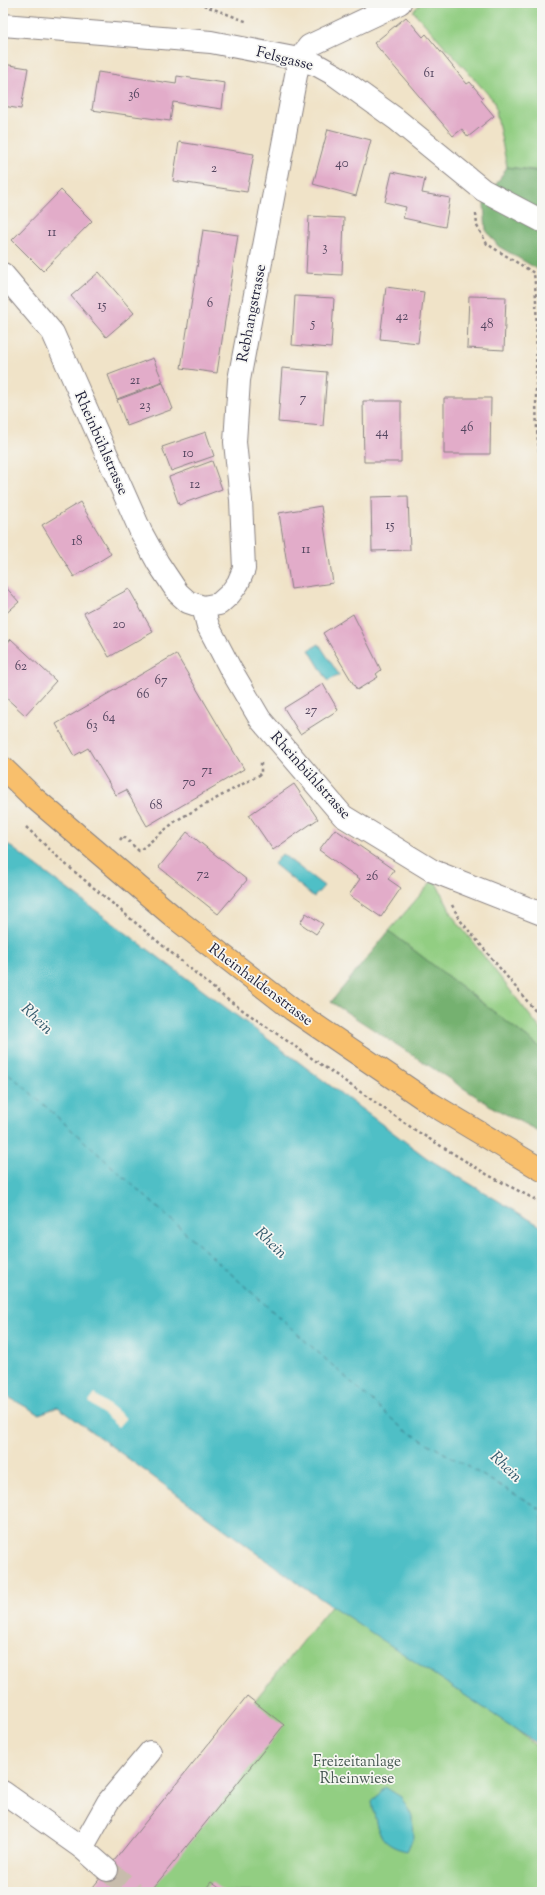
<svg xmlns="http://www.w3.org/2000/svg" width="545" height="1895" viewBox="0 0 545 1895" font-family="'Sorts Mill Goudy',serif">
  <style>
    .green { fill: #92ce82; stroke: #5a785e }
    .forest { fill: #75b170; stroke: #4c6a56 }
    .water { fill: #50bfc6; stroke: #397080 }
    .pier { fill: #f0e3c8 }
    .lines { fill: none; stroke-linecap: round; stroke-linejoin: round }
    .ferry { stroke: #32596c; stroke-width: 1; stroke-dasharray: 5 4; stroke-linecap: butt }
    .building { fill: #e2acc9 }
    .minor-tunnel { stroke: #c7bcac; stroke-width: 22; stroke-dasharray: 22 11; stroke-linecap: butt }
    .minor-casing { stroke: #898282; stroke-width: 24 }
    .major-casing { stroke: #898282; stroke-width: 24 }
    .path { stroke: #898282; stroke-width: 2.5; stroke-dasharray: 3 3; stroke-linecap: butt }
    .minor { stroke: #fff; stroke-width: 22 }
    .major { stroke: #f8bf6c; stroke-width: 22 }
    .labels { text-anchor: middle; stroke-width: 3.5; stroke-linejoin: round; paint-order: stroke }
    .number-label { font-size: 13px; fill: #52445e }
    .street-label { font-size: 15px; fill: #22223b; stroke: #f6f6f2 }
    .park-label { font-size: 15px; fill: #445650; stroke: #f6f6f2 }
    .water-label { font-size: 16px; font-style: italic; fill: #32596c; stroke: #f6f6f2 }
  </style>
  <rect width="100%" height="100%" fill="#f6f6f2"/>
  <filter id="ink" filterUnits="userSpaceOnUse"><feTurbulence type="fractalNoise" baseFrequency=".025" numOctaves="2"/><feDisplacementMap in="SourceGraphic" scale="8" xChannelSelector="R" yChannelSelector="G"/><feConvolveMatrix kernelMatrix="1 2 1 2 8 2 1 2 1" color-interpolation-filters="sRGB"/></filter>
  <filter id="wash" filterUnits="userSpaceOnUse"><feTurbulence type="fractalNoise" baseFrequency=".012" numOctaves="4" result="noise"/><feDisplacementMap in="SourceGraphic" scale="16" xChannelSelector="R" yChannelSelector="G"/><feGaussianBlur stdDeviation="0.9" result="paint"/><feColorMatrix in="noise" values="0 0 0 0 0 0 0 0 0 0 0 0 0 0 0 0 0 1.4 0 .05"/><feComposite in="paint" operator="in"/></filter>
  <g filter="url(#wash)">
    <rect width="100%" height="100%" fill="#f0e3c8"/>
    <g class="green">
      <polygon points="421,3 542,3 542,171 507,167 494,101 413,11"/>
      <polygon points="434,879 454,918 542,1031 542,1049 389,931"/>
      <polygon points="333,1603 514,1728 542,1751 542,1892 132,1892 150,1831"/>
    </g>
    <g class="forest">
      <polygon points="507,167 542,172 542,277 539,270 498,246 486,230 484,204"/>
      <polygon points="389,931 542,1049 542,1133 494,1108 331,1002"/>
    </g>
    <g class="water">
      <polygon points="319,644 339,675 328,681 309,650"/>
      <polygon points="3,841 427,1158 542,1227 542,1747 302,1586 58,1407 39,1414 3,1394"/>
      <polygon points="282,854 324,886 314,897 274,864"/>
      <path d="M385,1787L401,1797L412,1816L413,1839L407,1851C377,1845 377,1828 372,1802Z"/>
    </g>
    <polygon class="pier" points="95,1394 126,1418 118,1427 89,1402"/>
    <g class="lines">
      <polyline class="ferry" points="3,1068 403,1429 542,1510"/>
    </g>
    <g id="blocks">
      <g class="building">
        <polygon points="406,17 423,37 426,34 467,84 470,82 483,98 481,100 494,116 468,137 462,129 453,136 374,43"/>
        <polygon points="3,64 28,68 21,109 3,106"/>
        <polygon points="98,72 176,84 177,76 225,83 222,109 173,102 170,121 92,110"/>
        <polygon points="328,129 371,140 356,196 313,184"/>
        <polygon points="179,142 254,154 247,192 173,181"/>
        <polygon points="392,172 425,179 422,193 450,198 445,227 403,218 406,207 385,202"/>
        <polygon points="61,190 92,221 43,271 12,240"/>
        <polygon points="309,216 344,218 342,275 306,273"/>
        <polygon points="203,230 238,235 217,373 181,368"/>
        <polygon points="99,272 134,313 106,337 71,296"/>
        <polygon points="386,287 424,292 418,343 380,339"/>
        <polygon points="295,296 334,298 331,348 292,345"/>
        <polygon points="469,296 506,297 504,350 467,348"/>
        <polygon points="153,358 163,382 117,399 108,375"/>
        <polygon points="282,368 327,372 323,426 278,422"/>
        <polygon points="163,383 173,409 127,426 117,400"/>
        <polygon points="444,398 491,398 490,454 444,454"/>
        <polygon points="363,401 401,401 401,462 364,462"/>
        <polygon points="206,432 214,456 171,471 162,447"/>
        <polygon points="212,461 222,489 179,505 169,477"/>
        <polygon points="408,496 410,550 372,551 371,497"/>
        <polygon points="80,502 111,554 74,577 42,525"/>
        <polygon points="321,506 333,583 291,589 279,513"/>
        <polygon points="3,584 19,602 3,616"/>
        <polygon points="129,589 153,632 109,657 84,613"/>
        <polygon points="353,614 381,670 376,674 378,677 357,690 323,633"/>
        <polygon points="11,639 56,681 25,715 3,695 3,648"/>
        <polygon points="176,654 244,769 147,826 126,790 116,795 88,748 74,756 56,724"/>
        <polygon points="323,684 338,710 300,734 284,708"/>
        <polygon points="294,784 318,819 273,850 249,815"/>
        <polygon points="335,829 394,870 388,879 401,888 381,917 349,895 360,879 319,850"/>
        <polygon points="187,832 247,880 218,914 159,867"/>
        <polygon points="306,913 323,924 316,934 300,923"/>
        <polygon points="247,1696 284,1725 150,1892 89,1892"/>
        <polygon points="211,1882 225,1892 203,1892"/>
      </g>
    </g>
  </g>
  <g filter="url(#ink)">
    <use href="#blocks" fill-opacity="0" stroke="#898282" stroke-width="1"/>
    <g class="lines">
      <polyline class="minor-tunnel" points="107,1870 134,1892"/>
      <g class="minor-casing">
        <g id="minor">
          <polyline points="3,25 211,42 299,59 317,65 335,75 396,119 483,190 542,221"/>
          <polyline points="3,274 53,333 141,532 158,563 178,593 188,602 203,607 219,604 230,594 238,583 244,569 241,500 235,442 239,380 299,59 309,46 400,3"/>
          <polyline points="203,607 208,626 230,668 260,719 343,816 433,871 542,914"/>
          <polyline points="3,1792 82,1848 107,1870"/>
          <polyline points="82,1848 108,1802 150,1752"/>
        </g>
      </g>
      <g class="major-casing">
        <polyline id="major" points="3,768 33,797 175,918 293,1010 430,1103 542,1170"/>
      </g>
      <g class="path">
        <polyline points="198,3 248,22"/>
        <path d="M476,214L477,226L487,244L534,273C541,338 530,407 542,470"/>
        <polyline points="26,827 63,862 224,997 415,1130 488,1175 542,1203"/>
        <polyline points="120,840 123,836 139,851 177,820 261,774 261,760"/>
        <polyline points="452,905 460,920 542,1019"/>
      </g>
      <use href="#minor" class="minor"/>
      <use href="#major" class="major"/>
    </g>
  </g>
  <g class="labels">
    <g class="number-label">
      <text x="429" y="77">61</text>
      <text x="134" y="98">36</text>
      <text x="342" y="167">40</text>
      <text x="214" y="172">2</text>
      <text x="52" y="236">11</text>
      <text x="325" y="251">3</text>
      <text x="210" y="307">6</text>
      <text x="102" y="309">15</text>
      <text x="402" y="320">42</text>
      <text x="313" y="327">5</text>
      <text x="487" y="328">48</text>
      <text x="135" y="384">21</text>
      <text x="303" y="402">7</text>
      <text x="145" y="409">23</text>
      <text x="467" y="431">46</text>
      <text x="382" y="436">44</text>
      <text x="188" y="457">10</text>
      <text x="195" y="488">12</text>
      <text x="390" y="529">15</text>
      <text x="77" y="545">18</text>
      <text x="306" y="553">11</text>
      <text x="119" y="628">20</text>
      <text x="21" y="670">62</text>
      <text x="161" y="684">67</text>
      <text x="143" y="698">66</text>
      <text x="311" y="714">27</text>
      <text x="109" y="721">64</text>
      <text x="92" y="729">63</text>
      <text x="207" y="774">71</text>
      <text x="189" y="786">70</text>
      <text x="156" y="809">68</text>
      <text x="203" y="878">72</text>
      <text x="372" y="880">26</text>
    </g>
    <g class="street-label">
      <text transform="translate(285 58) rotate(14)" y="5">Felsgasse</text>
      <text transform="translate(251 313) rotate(-79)" y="5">Rebhangstrasse</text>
      <text transform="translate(102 443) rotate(66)" y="5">Rheinbühlstrasse</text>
      <text transform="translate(311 775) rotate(48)" y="5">Rheinbühlstrasse</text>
      <text transform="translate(261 984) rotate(37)" y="5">Rheinhaldenstrasse</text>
    </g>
    <g class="park-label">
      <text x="357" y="1766">Freizeitanlage<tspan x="357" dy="17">Rheinwiese</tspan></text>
    </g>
    <g class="water-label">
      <text transform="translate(38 1018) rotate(44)" y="6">Rhein</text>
      <text transform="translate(272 1242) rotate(44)" y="6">Rhein</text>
      <text transform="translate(507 1466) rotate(44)" y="6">Rhein</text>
    </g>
  </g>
  <rect width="545" height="1895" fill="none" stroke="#f6f6f2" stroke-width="16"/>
</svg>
